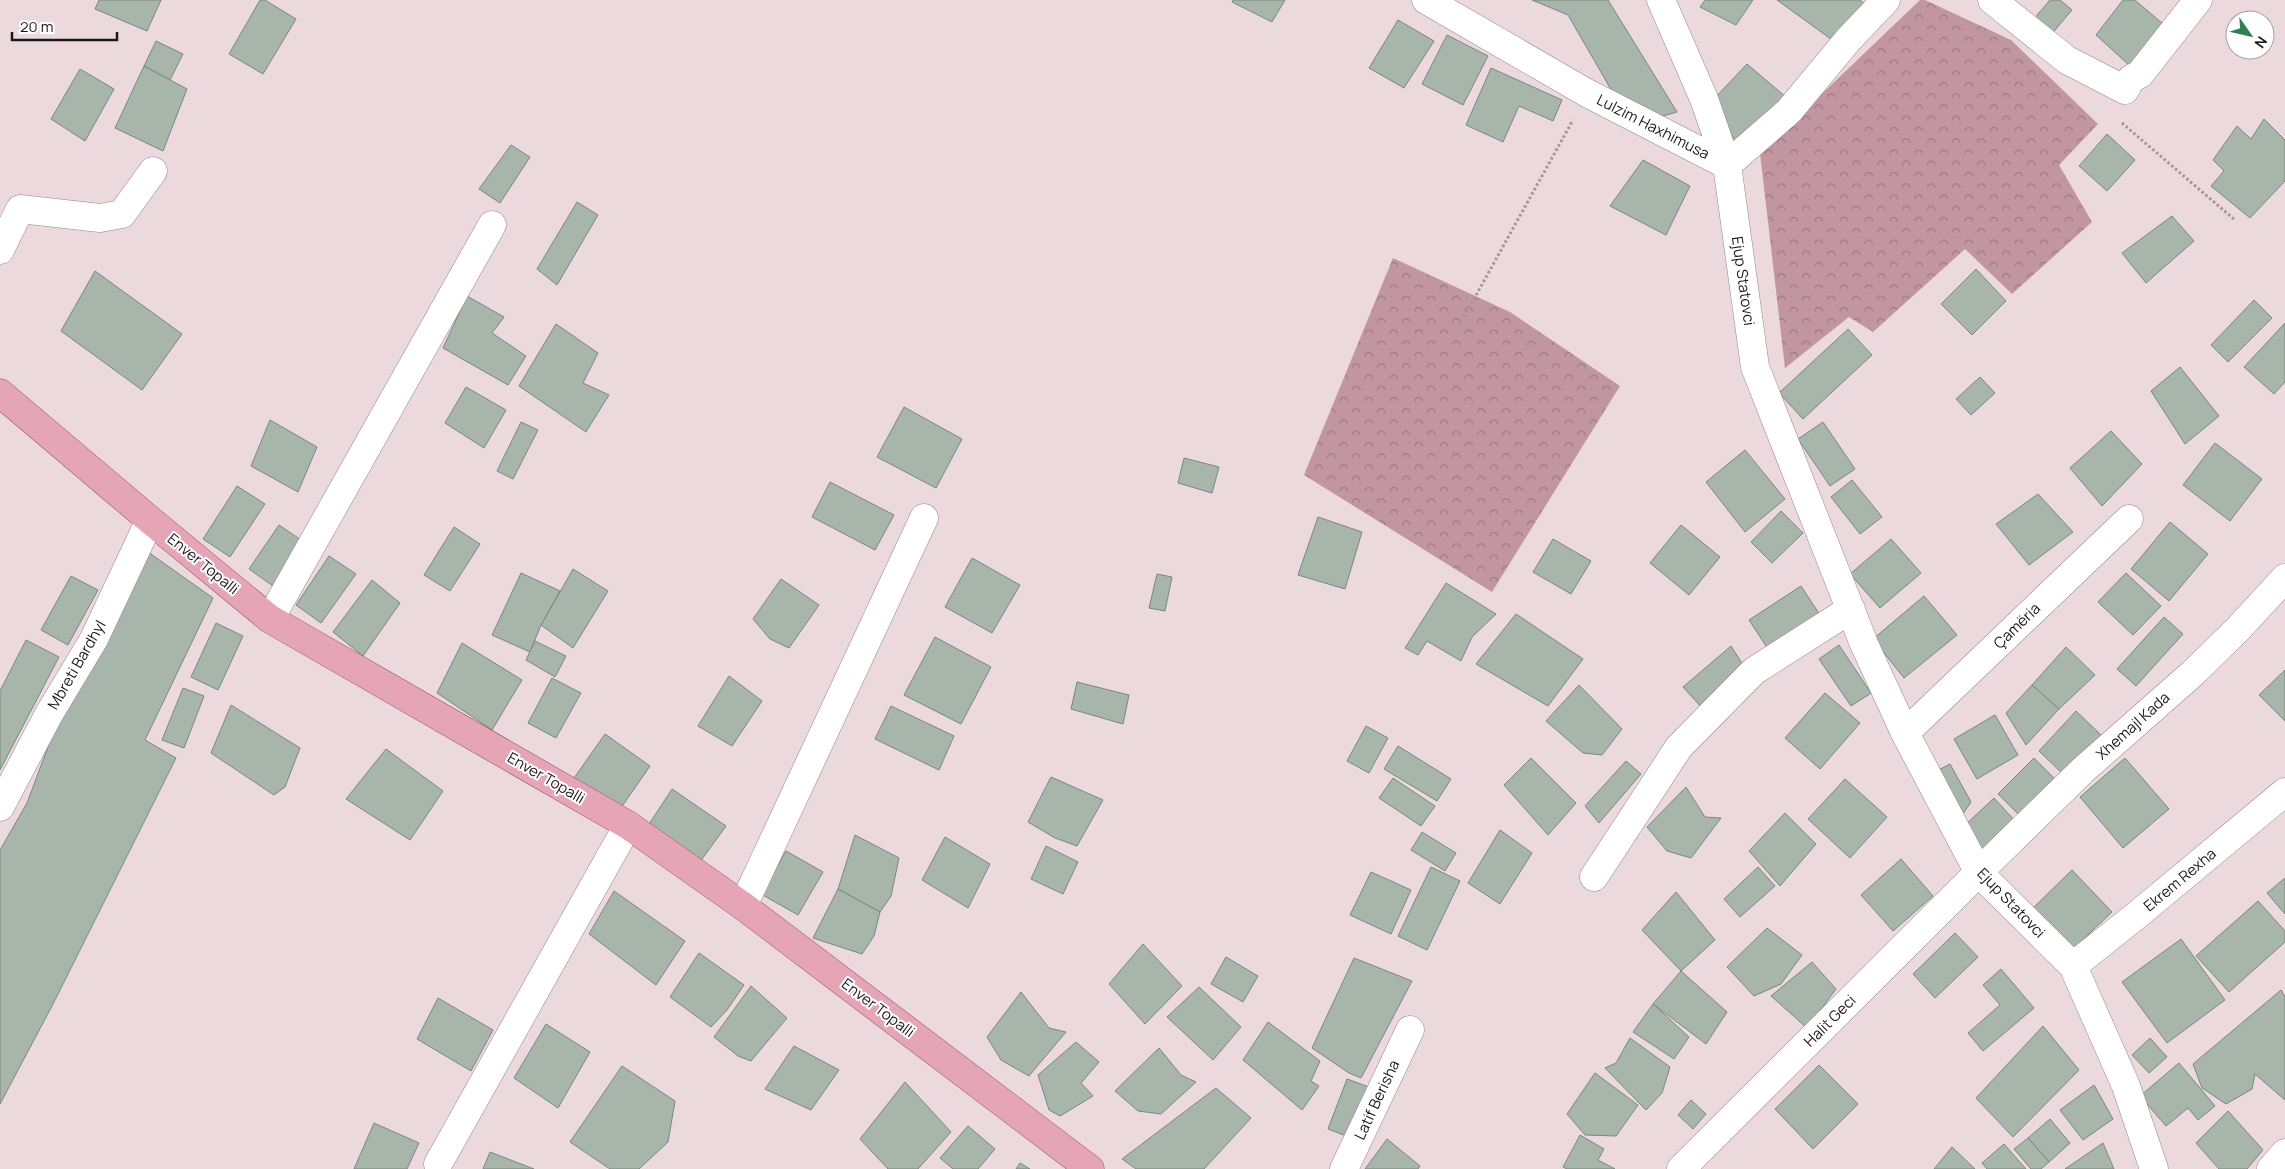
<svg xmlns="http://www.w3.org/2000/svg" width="2285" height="1169" viewBox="0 0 2285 1169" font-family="Manrope,sans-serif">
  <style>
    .forest { fill: url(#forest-crowns) }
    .building { fill: #a7b5aa; stroke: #7a887d }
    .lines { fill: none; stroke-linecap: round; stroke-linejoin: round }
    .minor-casing { stroke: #978589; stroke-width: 29 }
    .major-casing { stroke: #944c60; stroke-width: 29 }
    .path { stroke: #a39598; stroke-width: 3; stroke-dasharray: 2.5 2.5; stroke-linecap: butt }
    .minor { stroke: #fff; stroke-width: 28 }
    .major { stroke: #e5a5b7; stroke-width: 28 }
    .labels { text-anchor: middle; stroke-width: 4; stroke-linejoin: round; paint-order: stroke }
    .street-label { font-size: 15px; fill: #1e1719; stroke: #fff }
  </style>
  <defs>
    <pattern id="forest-crowns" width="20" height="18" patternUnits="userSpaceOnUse" patternTransform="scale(1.25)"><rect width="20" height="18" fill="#c296a0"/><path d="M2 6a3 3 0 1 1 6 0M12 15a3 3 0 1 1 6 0" fill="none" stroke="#9d7982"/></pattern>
  </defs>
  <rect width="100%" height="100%" fill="#ecd9dd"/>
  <g class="forest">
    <polygon points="1920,0 1925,0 2011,40 2098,124 2059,165 2092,222 2012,294 1965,249 1873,332 1849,317 1785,368 1760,153"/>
    <polygon points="1393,258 1510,312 1620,386 1492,592 1304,475"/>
  </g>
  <g class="building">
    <polygon points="99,0 161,0 147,31 95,9"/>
    <polygon points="260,0 265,0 296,19 263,74 229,54"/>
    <polygon points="1233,0 1285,0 1272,22 1232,2"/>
    <polygon points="1532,0 1608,0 1677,112 1656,118 1613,93 1568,15"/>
    <polygon points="1705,0 1753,0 1736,25 1700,7"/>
    <polygon points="1777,0 1860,0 1866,5 1835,42"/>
    <polygon points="2050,0 2060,0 2072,10 2050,36 2032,21"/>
    <polygon points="2123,0 2135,0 2163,24 2130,66 2096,35"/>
    <polygon points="1398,20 1434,41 1404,88 1369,68"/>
    <polygon points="1447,35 1488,56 1463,105 1422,84"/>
    <polygon points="156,41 183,54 170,80 144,66"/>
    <polygon points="1747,64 1787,98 1736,143 1713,100"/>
    <polygon points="144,66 187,89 163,151 115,128"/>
    <polygon points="1491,68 1562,100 1553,121 1519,106 1503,142 1466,125"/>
    <polygon points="80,69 114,89 85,141 51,119"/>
    <polygon points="2264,119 2285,140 2285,181 2250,218 2211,186 2224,171 2213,160 2237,126 2251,139"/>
    <polygon points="2107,134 2135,160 2107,191 2079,166"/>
    <polygon points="511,145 530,157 500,203 479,189"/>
    <polygon points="1643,160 1690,186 1666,235 1610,206"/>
    <polygon points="577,202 598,215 557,285 537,269"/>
    <polygon points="2172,216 2194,241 2146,283 2122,253"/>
    <polygon points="1976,269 2006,301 1972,335 1941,304"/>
    <polygon points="95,271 182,334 142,390 61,331"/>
    <polygon points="467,296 504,317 492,333 526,356 508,385 443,348"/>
    <polygon points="2254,300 2272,318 2228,362 2211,345"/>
    <polygon points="2285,323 2285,382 2274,394 2244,367"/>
    <polygon points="556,324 598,353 583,383 609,395 586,432 519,386"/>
    <polygon points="1848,329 1872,355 1803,419 1779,393"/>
    <polygon points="2180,367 2219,416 2185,444 2151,391"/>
    <polygon points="1980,377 1995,393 1971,415 1956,399"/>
    <polygon points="466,387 506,410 484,448 445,423"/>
    <polygon points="904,407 962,439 936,488 877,457"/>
    <polygon points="270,420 317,447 298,492 251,466"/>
    <polygon points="521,422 538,430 513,479 497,471"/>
    <polygon points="1823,422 1855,469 1830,486 1798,439"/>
    <polygon points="2111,431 2142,464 2102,506 2070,468"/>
    <polygon points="2215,443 2262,479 2230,521 2183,485"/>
    <polygon points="1745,450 1785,499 1745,532 1706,482"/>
    <polygon points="1184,458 1219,467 1212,493 1178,483"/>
    <polygon points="1852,480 1882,517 1860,534 1831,497"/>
    <polygon points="830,482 894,515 875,550 812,517"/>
    <polygon points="237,486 265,504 230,557 203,539"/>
    <polygon points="2038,494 2073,532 2029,565 1996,524"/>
    <polygon points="1781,511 1803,533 1772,563 1751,542"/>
    <polygon points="1318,517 1362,532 1345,589 1298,575"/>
    <polygon points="2170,522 2208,554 2169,601 2131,569"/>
    <polygon points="279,525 304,542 273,586 249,569"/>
    <polygon points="1681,525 1720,557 1689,595 1650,563"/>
    <polygon points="454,527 480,544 450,591 424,575"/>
    <polygon points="1553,539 1591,561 1571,594 1533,572"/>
    <polygon points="1891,539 1921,573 1880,608 1850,574"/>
    <polygon points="148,552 213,598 145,740 176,758 52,1006 0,1104 0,850 27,803 64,704"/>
    <polygon points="329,556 356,574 321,623 296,605"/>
    <polygon points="972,558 1020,585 992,633 945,607"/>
    <polygon points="573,569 608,591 573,648 541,625"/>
    <polygon points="521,573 560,591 541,625 530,652 492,635"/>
    <polygon points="2126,573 2161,606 2133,635 2098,602"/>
    <polygon points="1157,574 1172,577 1165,611 1149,608"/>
    <polygon points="71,576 98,590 68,645 41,630"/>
    <polygon points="781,579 819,605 789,648 770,639 753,619"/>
    <polygon points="372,580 400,603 363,656 333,632"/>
    <polygon points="1446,583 1496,614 1472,637 1461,661 1427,641 1418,655 1405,648"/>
    <polygon points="1801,586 1820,615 1768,649 1749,620"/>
    <polygon points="1924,596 1957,635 1904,678 1873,639"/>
    <polygon points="1516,614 1583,659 1548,706 1476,664"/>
    <polygon points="2164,617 2183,634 2136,686 2117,669"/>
    <polygon points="216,623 243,636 218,690 191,677"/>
    <polygon points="935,637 991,667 961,724 904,695"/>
    <polygon points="26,640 59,657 0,770 0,691"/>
    <polygon points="535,641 566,656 555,677 526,660"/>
    <polygon points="462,643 522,680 492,730 437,693"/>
    <polygon points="1839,645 1871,693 1851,706 1819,659"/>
    <polygon points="1731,646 1745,668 1702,708 1683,687"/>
    <polygon points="2066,647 2095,675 2059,709 2032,685"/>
    <polygon points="2285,670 2285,721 2259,695"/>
    <polygon points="729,676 762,701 732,746 698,726"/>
    <polygon points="552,678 581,693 556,738 528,723"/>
    <polygon points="1077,682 1129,695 1123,724 1071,709"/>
    <polygon points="1579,685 1622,729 1602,755 1583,753 1546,721"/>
    <polygon points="2032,685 2059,709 2026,745 2006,713"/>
    <polygon points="183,688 204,696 184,748 162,740"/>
    <polygon points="1825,693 1860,723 1820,769 1785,738"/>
    <polygon points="231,705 300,748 285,787 274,795 211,753"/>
    <polygon points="891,706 954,736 939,770 875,739"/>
    <polygon points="2076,711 2103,737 2066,777 2039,751"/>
    <polygon points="1995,715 2018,755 1977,779 1954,739"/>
    <polygon points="1366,726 1388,738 1369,773 1347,761"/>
    <polygon points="605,734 650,766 616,815 572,781"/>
    <polygon points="1398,746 1451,779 1437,801 1384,769"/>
    <polygon points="386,749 443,791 410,840 346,799"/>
    <polygon points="1531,758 1576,803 1548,835 1504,785"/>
    <polygon points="2034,758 2057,781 2021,817 1998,794"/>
    <polygon points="2125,758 2169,809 2123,848 2080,797"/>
    <polygon points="1626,761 1641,774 1599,823 1585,806"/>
    <polygon points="1950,764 1971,802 1956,824 1929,775"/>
    <polygon points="1051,777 1103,800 1077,846 1055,838 1028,822"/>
    <polygon points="1393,778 1435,806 1421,826 1379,798"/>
    <polygon points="1845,779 1887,817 1850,858 1808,819"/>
    <polygon points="1686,787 1705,817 1721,818 1691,858 1667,851 1647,827"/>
    <polygon points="672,789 726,826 694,870 642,835"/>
    <polygon points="1994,798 2016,822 1979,856 1962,828"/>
    <polygon points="1785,813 1816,844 1780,886 1749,851"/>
    <polygon points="1500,830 1532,853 1500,904 1468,883"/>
    <polygon points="1422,832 1456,853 1445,871 1411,850"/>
    <polygon points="855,835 899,858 891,896 880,912 838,889"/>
    <polygon points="945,837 990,864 968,908 922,880"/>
    <polygon points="1046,846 1078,862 1063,894 1031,879"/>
    <polygon points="786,851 823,872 798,915 761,894"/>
    <polygon points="1901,859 1933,896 1893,931 1861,895"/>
    <polygon points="1431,867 1460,881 1427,950 1398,936"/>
    <polygon points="1758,867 1775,886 1740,917 1724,899"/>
    <polygon points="2072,870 2112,912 2067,955 2027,914"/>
    <polygon points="1371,872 1411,890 1391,934 1350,915"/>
    <polygon points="2285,878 2285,914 2267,893"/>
    <polygon points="838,889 880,912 874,936 862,954 813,938"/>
    <polygon points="614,891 685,941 656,985 589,934"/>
    <polygon points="1676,892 1715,940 1681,971 1642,930"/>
    <polygon points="2258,901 2285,931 2285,942 2229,992 2196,956"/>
    <polygon points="1767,928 1802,955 1781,984 1754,996 1727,967"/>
    <polygon points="1955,933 1978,957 1935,998 1913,974"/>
    <polygon points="2181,939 2225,1000 2167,1043 2122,982"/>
    <polygon points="1143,944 1182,986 1145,1024 1109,984"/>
    <polygon points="699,953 744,985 727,1010 711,1027 670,997"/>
    <polygon points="1226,957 1258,976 1243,1002 1211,984"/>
    <polygon points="1354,958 1412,981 1361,1078 1349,1073 1312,1048"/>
    <polygon points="1812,962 1836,989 1807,1028 1771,996"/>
    <polygon points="2001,969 2034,1008 1983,1051 1968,1033 2000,1005 1983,985"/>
    <polygon points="1681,971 1727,1012 1706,1044 1653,1004"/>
    <polygon points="751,986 787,1018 751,1061 738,1056 714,1037"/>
    <polygon points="1199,987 1241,1027 1213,1060 1167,1017"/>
    <polygon points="2281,990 2285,997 2285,1100 2255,1074 2252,1089 2226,1104 2202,1088 2193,1064"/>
    <polygon points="1021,992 1049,1028 1066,1032 1029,1076 1001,1060 987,1037"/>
    <polygon points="438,998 493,1030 471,1071 417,1039"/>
    <polygon points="1653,1004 1689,1037 1674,1059 1633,1032"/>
    <polygon points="1268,1022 1320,1061 1311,1081 1319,1086 1302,1110 1243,1060"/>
    <polygon points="546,1024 590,1052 558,1108 514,1078"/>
    <polygon points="2043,1026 2079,1070 2013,1137 1976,1098"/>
    <polygon points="1630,1038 1670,1067 1662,1093 1646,1110 1605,1068 1616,1063"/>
    <polygon points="2150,1038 2167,1057 2149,1073 2132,1055"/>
    <polygon points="1076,1042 1099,1062 1081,1083 1093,1096 1060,1116 1049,1110 1038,1075"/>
    <polygon points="794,1046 839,1070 811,1110 765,1089"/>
    <polygon points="1159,1048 1181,1075 1196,1082 1161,1114 1138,1111 1115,1091"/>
    <polygon points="2179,1063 2215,1106 2198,1120 2188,1108 2166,1126 2140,1096"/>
    <polygon points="1819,1065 1858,1104 1813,1149 1775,1109"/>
    <polygon points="622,1066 675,1101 668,1142 639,1169 610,1169 570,1142"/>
    <polygon points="1595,1073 1638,1105 1616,1136 1585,1135 1567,1114"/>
    <polygon points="1347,1079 1369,1087 1349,1137 1328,1129"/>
    <polygon points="905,1082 951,1132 918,1169 888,1169 860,1139"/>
    <polygon points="2094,1085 2113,1119 2083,1140 2060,1110"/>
    <polygon points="1216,1088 1251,1118 1204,1169 1136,1169 1122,1159"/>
    <polygon points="1691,1100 1706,1114 1693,1129 1678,1115"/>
    <polygon points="2228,1111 2263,1150 2247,1169 2219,1169 2196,1143"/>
    <polygon points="2050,1119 2070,1143 2049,1162 2028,1138"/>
    <polygon points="374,1123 419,1143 407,1169 354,1169"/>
    <polygon points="968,1126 995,1149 978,1169 953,1169 940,1158"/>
    <polygon points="1580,1135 1604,1149 1598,1160 1615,1169 1567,1169 1563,1167"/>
    <polygon points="2028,1138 2049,1162 2041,1169 2031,1169 2014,1149"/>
    <polygon points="1387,1139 1420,1166 1418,1169 1365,1169"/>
    <polygon points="2103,1143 2114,1169 2065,1169"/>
    <polygon points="2004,1144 2026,1169 1987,1169 1982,1163"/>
    <polygon points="1952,1147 1975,1169 1934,1169"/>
    <polygon points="490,1152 534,1169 483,1169"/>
    <polygon points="1020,1163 1030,1169 1016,1169"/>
  </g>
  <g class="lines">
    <g class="minor-casing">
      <g id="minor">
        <polyline points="1426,0 1587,93 1727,165"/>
        <polyline points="1661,0 1704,99 1727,165 1755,367 1864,644 1905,733 1979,873 2073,966 2126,1086 2154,1169"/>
        <polyline points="1992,0 2067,60 2125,90 2131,79 2140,74 2198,0"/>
        <polyline points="1727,165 1789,111 1848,40 1886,0"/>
        <polyline points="0,250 20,209 100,218 122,214 153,171"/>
        <polyline points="270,619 492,225"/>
        <polyline points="1905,733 2129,519"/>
        <polyline points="0,807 49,714 94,639 150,520"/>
        <polyline points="1594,877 1679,747 1754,671 1851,609"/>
        <polyline points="743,906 924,518"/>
        <polyline points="2073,966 2137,915 2285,792"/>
        <polyline points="438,1164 628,825"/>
        <polyline points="1344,1169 1410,1030"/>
        <polyline points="1681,1169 1991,860 2083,770 2193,673 2237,630 2285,578"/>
        <polyline points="2271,1169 2285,1153"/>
      </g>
    </g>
    <g class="major-casing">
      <polyline id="major" points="0,393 150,520 270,619 628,825 743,906 1090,1169"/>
    </g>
    <g class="path">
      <polyline points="2122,123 2235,220"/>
      <polyline points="1464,317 1573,120"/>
    </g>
    <use href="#minor" class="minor"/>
    <use href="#major" class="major"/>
  </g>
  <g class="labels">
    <g class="street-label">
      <text transform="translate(1653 127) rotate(27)" y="5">Lulzim Haxhimusa</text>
      <text transform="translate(1743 281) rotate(82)" y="5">Ejup Statovci</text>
      <text transform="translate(203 564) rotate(39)" y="5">Enver Topalli</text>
      <text transform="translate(2017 626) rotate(-44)" y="5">Çamëria</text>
      <text transform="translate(77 665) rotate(-60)" y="5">Mbreti Bardhyl</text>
      <text transform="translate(2133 726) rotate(-42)" y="5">Xhemajl Kada</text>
      <text transform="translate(546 778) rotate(30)" y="5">Enver Topalli</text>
      <text transform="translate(2180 880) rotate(-40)" y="5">Ekrem Rexha</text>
      <text transform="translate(2011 903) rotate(46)" y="5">Ejup Statovci</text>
      <text transform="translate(878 1008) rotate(37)" y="5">Enver Topalli</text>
      <text transform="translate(1830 1021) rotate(-45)" y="5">Halit Geci</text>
      <text transform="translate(1377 1100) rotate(-65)" y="5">Latif Berisha</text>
    </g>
  </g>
  <g transform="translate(2250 35) rotate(124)"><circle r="24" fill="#ffffff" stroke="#a5a2a3"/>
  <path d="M0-4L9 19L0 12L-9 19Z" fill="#33804f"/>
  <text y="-8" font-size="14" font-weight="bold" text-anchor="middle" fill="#1e1719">N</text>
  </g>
  <path d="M12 32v8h105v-8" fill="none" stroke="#1e1719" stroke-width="2.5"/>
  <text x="20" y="32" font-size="15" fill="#1e1719" stroke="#ffffff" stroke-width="4" paint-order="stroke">20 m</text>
</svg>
